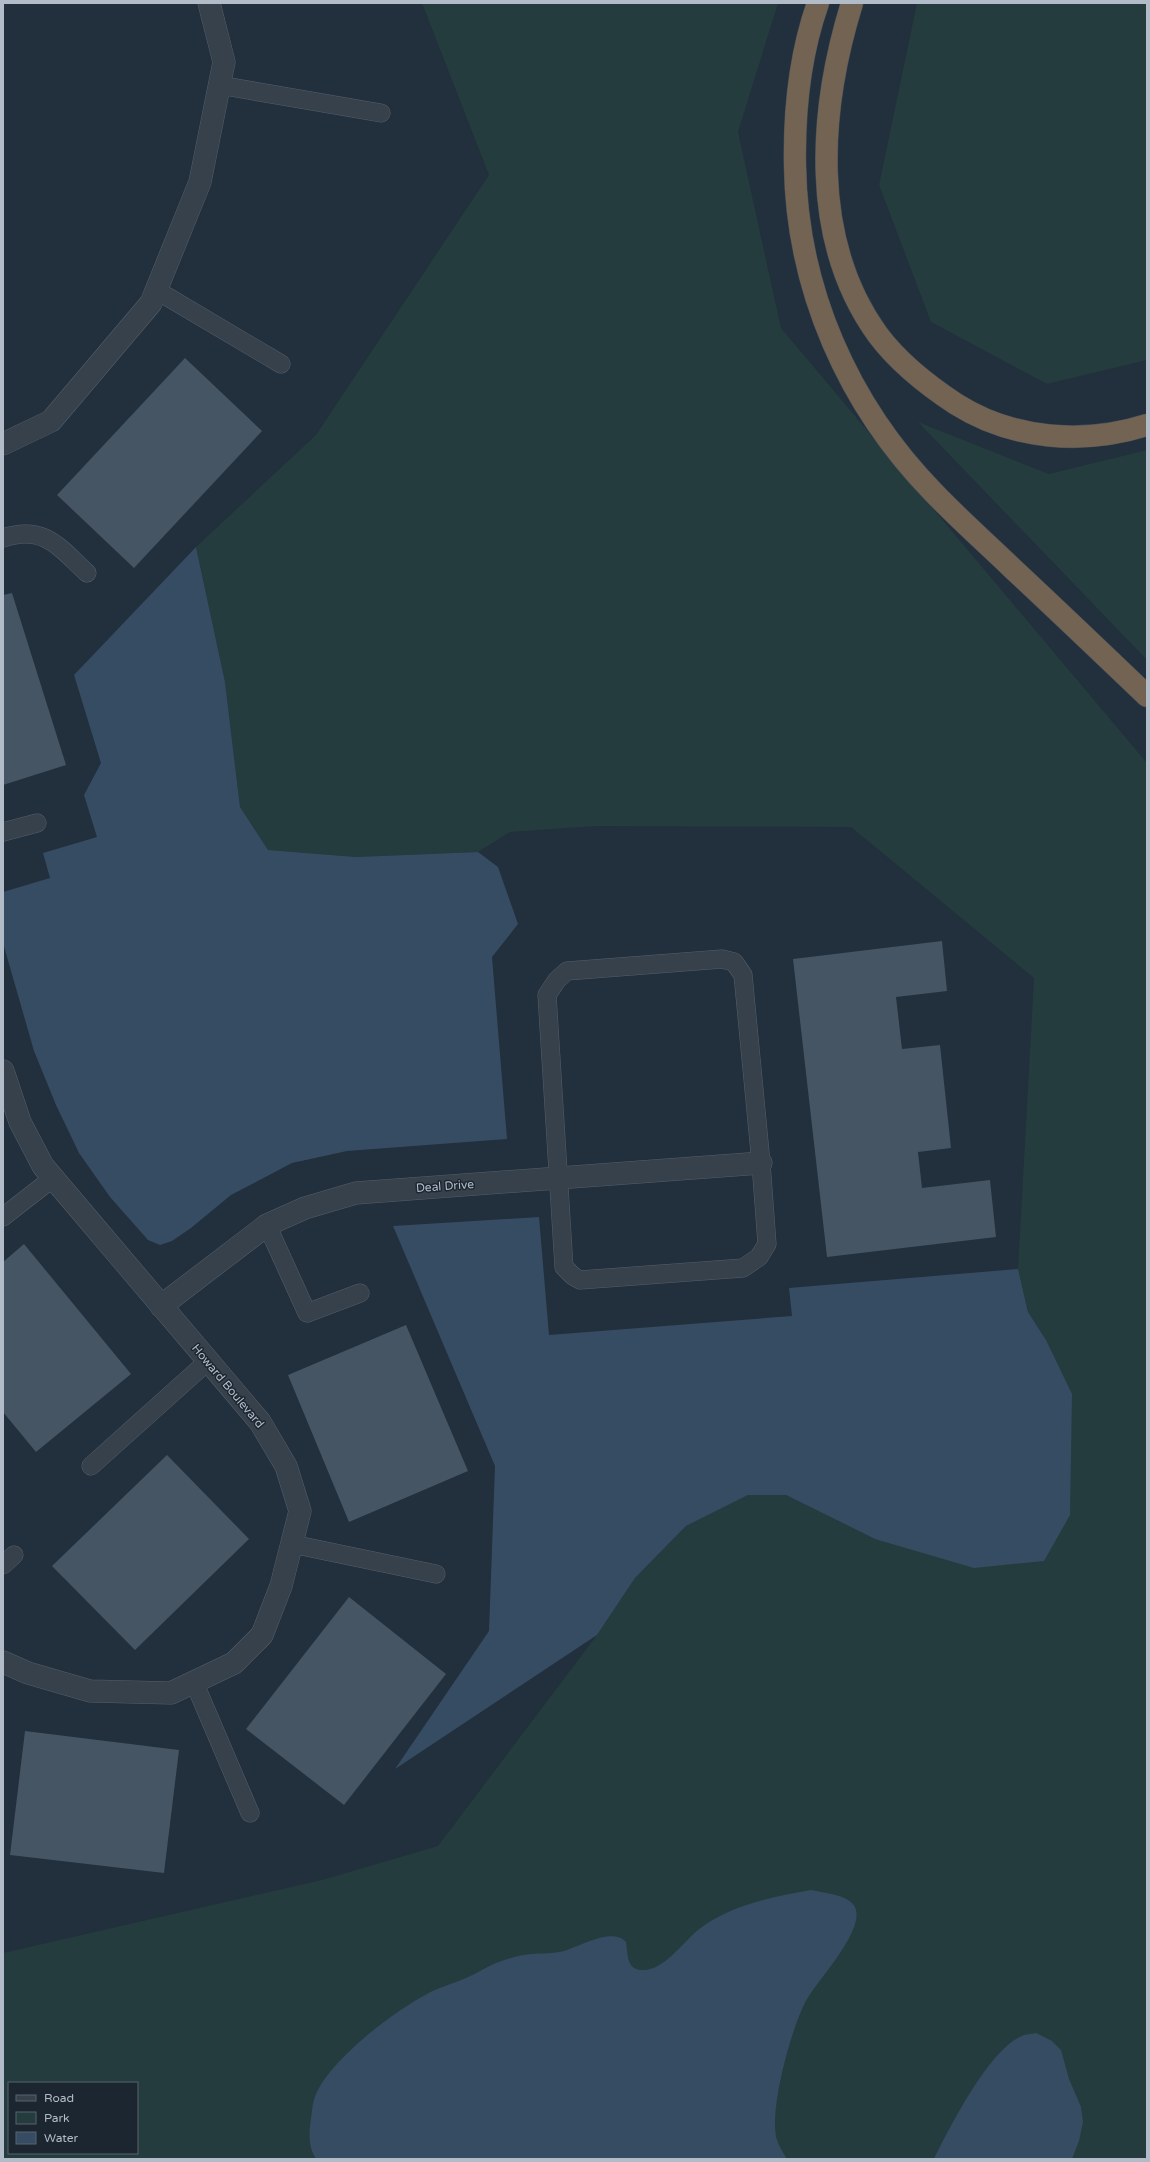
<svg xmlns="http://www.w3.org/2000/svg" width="1150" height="2162" viewBox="0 0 1150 2162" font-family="'Varela Round',sans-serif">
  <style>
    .green { fill: #243c3d; fill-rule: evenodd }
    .water { fill: #364c63 }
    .building { fill: #465563 }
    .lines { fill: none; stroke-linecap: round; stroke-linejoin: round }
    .lane-casing { stroke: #545f6a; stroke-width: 19 }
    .street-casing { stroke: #545f6a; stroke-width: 23 }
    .highway-casing { stroke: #424c57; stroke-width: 23 }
    .lane { stroke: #36414c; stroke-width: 18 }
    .street { stroke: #36414c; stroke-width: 22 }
    .highway { stroke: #726353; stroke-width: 22 }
    .labels { text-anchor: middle; stroke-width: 3; stroke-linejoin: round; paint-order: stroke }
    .street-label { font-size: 12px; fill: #b2bcc8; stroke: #1c2631 }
  </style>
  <rect width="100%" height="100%" fill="#222f3c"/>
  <g class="green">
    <path d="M422,3H778L738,132L781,328L1147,763V2159H3V1953L322,1880L438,1846L597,1635L635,1578L686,1526L748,1495H786L875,1539L1046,1340L1028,1312L1018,1269L1034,978L851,827L596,826L510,832L478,852L356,857L268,850L240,807L225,682L196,547L316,435L489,175ZM9,2083H137V2153H9Z"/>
    <polygon points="917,3 1147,3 1147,360 1047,384 931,322 879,185"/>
    <polygon points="918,422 1049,474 1147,450 1147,660"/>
  </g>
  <g class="water">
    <polygon points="196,547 225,682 240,807 268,850 356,857 478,852 498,867 518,924 492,957 507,1139 347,1151 292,1163 231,1195 191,1228 172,1241 160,1245 148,1240 110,1197 79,1153 56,1105 34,1051 3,943 3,892 50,878 43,853 97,837 84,795 101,763 74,675"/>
    <polygon points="539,1217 549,1335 792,1316 789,1288 1018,1269 1028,1312 1046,1340 1072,1394 1070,1515 1044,1561 974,1568 875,1539 786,1495 748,1495 686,1526 635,1578 597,1635 395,1769 489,1631 495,1466 393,1226"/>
    <path d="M811,1890C824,1893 853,1895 856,1910C862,1933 819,1979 807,1999C792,2025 768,2112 777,2140C779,2146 783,2153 787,2159H316C308,2147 309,2132 311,2118C312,2112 312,2106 314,2100C324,2064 394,2011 427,1994C439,1987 453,1984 466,1978C476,1974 486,1967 496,1963C507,1959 519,1955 531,1954C542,1953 553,1954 564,1951C581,1946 612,1927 626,1942C628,1953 626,1970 642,1970C664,1971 682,1943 698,1930C730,1905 772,1897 811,1890Z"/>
    <path d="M1036,2033L1052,2041L1061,2050L1069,2079L1081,2107L1083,2122L1079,2141L1072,2159H934C950,2127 990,2047 1024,2035C1028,2034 1033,2034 1036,2033Z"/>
  </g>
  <g class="building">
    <polygon points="185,358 262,431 134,568 57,495"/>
    <polygon points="12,593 66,765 3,785 3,595"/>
    <polygon points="942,941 947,991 896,997 902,1049 940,1045 951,1148 918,1152 922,1188 990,1180 996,1237 827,1257 793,959"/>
    <polygon points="24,1244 131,1374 36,1452 3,1412 3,1262"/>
    <polygon points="406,1325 468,1471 349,1522 288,1375"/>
    <polygon points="167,1455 249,1539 135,1650 52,1566"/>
    <polygon points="349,1597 446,1674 344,1805 246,1729"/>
    <polygon points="25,1731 179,1750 164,1873 10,1855"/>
  </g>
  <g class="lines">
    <g class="lane-casing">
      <g id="lane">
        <polyline points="219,85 381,113"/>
        <polyline points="156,290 281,364"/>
        <path d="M3,538C44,524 60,548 87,573"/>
        <polyline points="3,832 37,823"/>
        <polygon points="722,959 734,962 743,975 761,1163 767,1244 759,1257 743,1268 580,1280 573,1276 564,1267 547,995 557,980 567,971"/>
        <polyline points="3,1217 53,1178"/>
        <polyline points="267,1225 307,1313 360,1293"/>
        <polyline points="91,1466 208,1361"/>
        <polyline points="292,1544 436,1574"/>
        <polyline points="3,1565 14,1555"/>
        <polyline points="194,1682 250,1813"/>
      </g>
    </g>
    <g class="street-casing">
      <g id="street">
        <polyline points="3,444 51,421 151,303 200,182 224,62 209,3"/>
        <polyline points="3,1071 20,1122 43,1166 260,1422 286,1466 300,1511 281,1586 262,1635 234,1663 171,1693 90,1691 28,1673 3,1662"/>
        <polyline points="161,1306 267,1225 305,1208 356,1193 761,1163"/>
      </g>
    </g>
    <g class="highway-casing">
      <g id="highway">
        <path d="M818,3C800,54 794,112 795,166C797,289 848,405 934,493C959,519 986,543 1012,568C1057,610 1102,653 1147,696"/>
        <path d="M852,3C819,110 809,240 878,335C899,363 927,385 956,404C1013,440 1084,445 1147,425"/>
      </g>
    </g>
    <use href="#lane" class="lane"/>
    <use href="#street" class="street"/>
    <use href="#highway" class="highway"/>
  </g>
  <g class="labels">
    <g class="street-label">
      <text transform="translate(445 1186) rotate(-4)" y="4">Deal Drive</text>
      <text transform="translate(228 1386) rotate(50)" y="4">Howard Boulevard</text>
    </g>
  </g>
  <rect width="1150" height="2162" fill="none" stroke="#b2bcc8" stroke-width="8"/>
  <rect x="8" y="2082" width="130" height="72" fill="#1c2631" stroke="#58626d"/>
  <rect x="16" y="2095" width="20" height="6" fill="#36414c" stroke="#58626d"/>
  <text x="44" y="2102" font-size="12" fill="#b2bcc8">Road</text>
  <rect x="16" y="2112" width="20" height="12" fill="#243c3d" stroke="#58626d"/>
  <text x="44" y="2122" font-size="12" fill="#b2bcc8">Park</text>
  <rect x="16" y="2132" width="20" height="12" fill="#364c63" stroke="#58626d"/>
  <text x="44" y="2142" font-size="12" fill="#b2bcc8">Water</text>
</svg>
